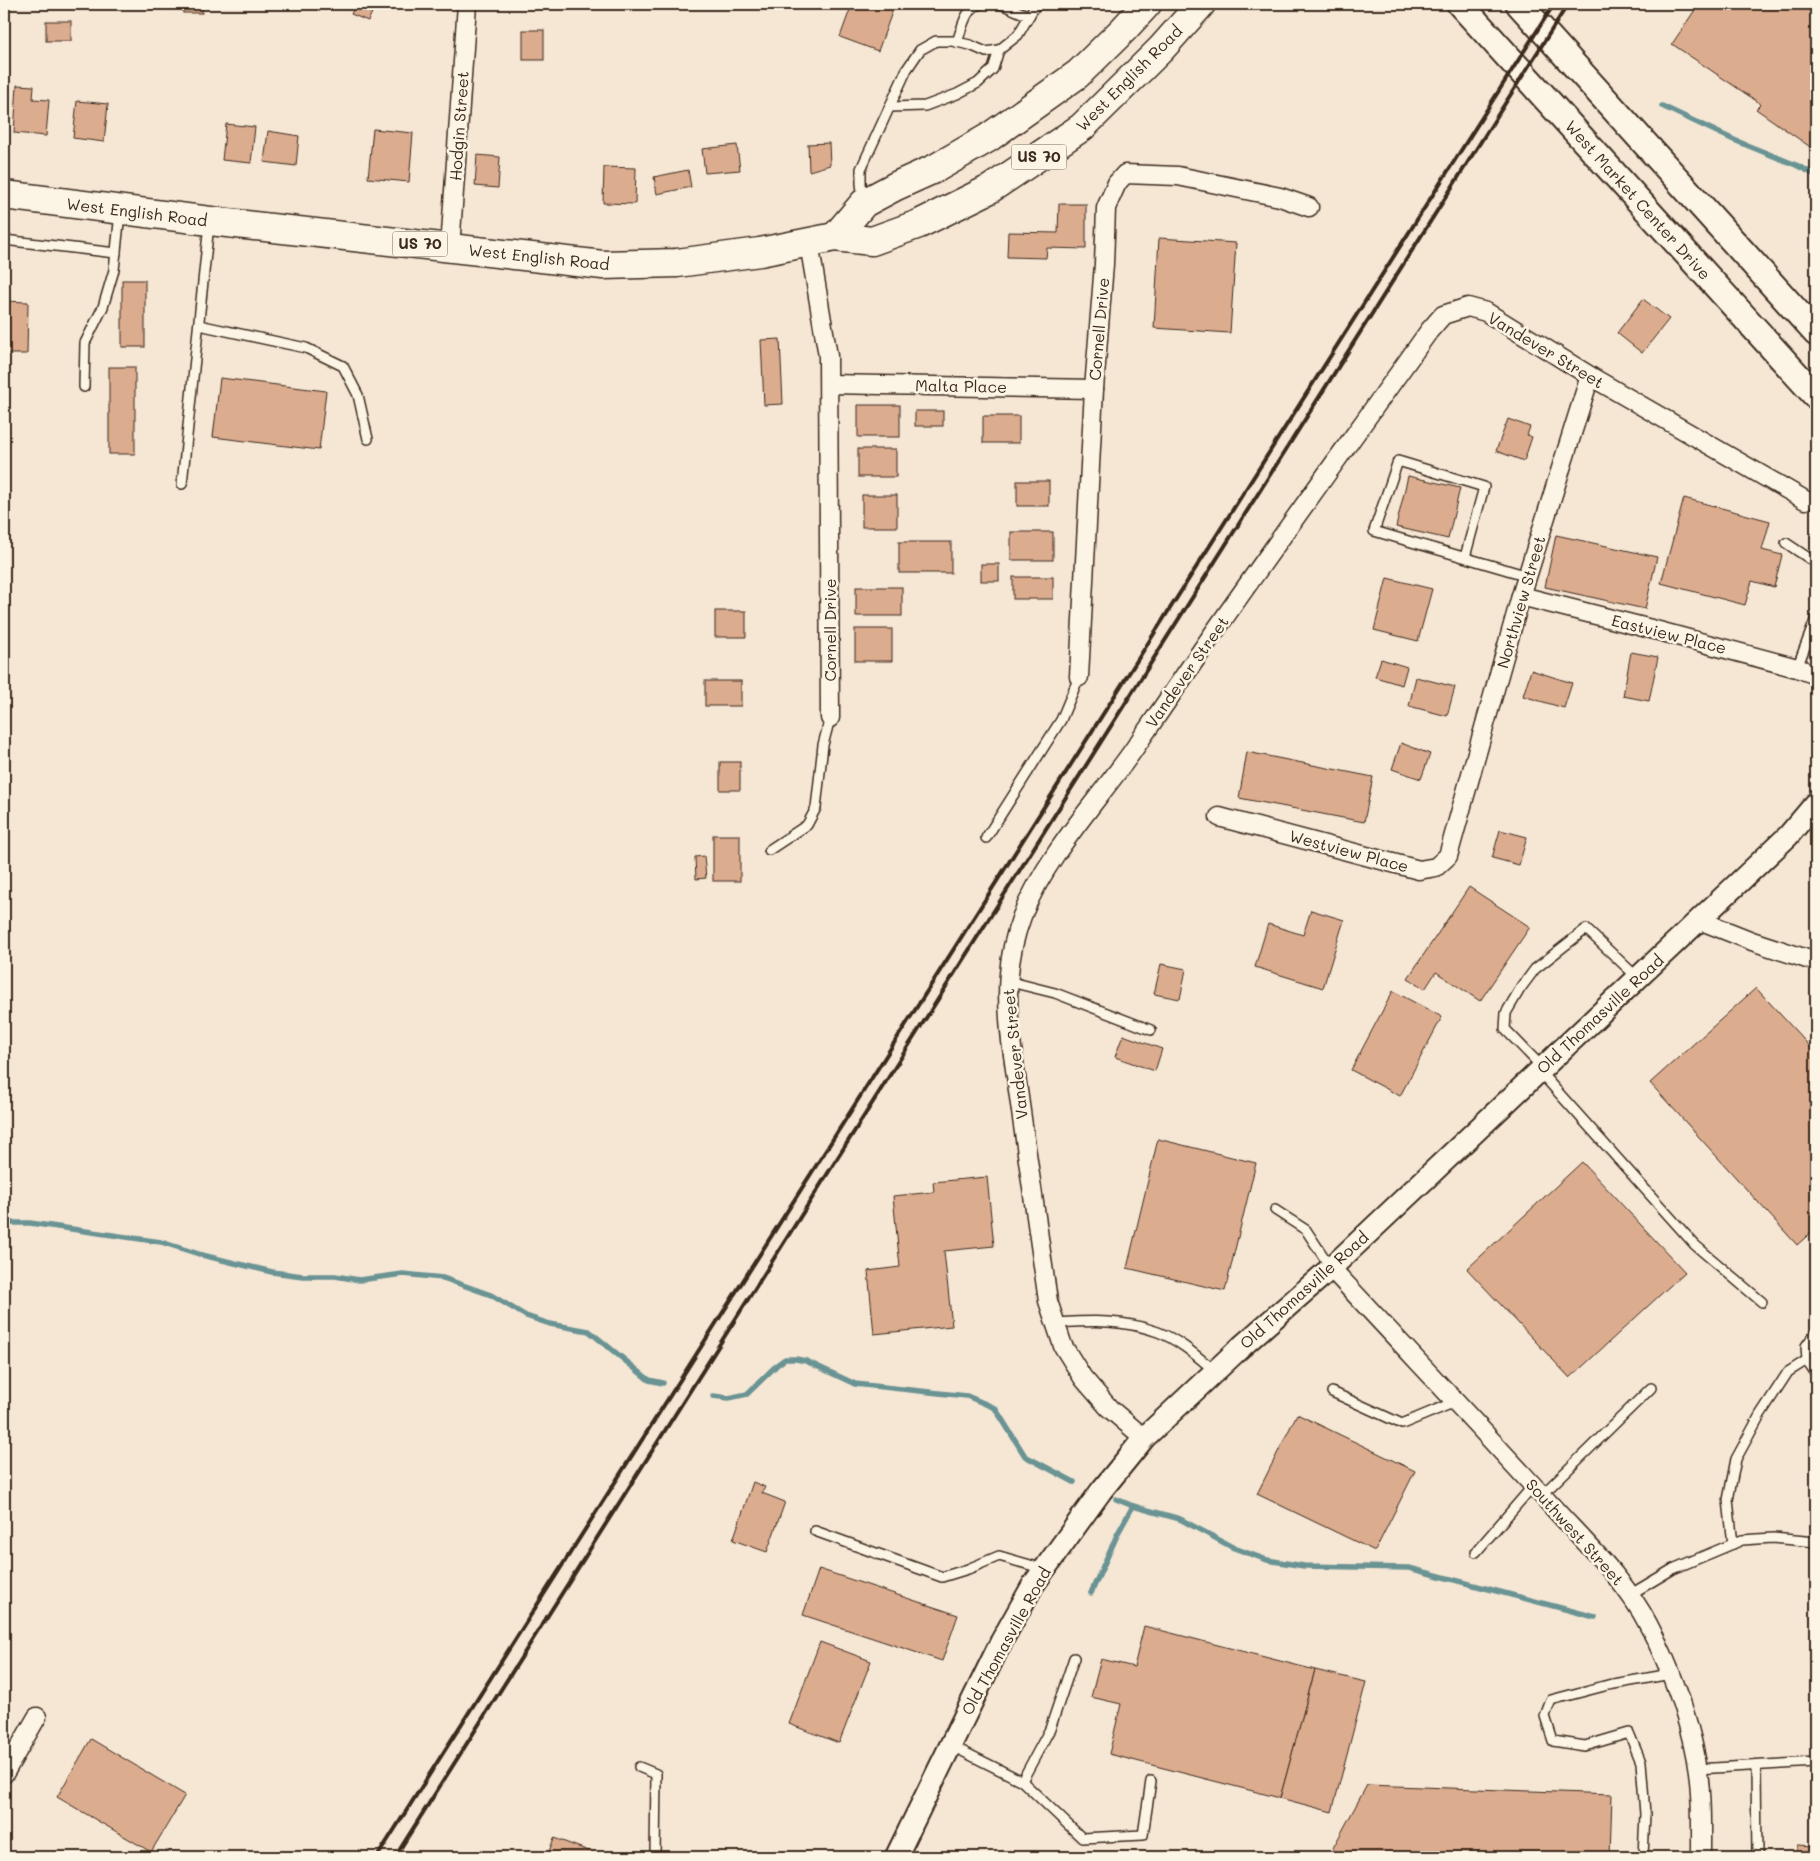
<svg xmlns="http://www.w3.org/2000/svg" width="1820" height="1861" viewBox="0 0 1820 1861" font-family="Mali,sans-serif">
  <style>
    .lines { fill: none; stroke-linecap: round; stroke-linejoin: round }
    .stream { stroke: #6a9494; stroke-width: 5.5 }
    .building { fill: #dcac8e; stroke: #3b2a1e }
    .service-casing { stroke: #3b2a1e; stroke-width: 12 }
    .minor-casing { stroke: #3b2a1e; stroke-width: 21 }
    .tertiary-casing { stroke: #3b2a1e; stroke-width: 25 }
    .secondary-casing { stroke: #3b2a1e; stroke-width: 29 }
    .primary-casing { stroke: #3b2a1e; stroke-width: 31 }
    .service { stroke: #fcf5e5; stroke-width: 9 }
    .minor { stroke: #fcf5e5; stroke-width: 18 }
    .tertiary { stroke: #fcf5e5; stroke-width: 21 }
    .secondary { stroke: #fcf5e5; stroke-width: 25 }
    .primary { stroke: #fcf5e5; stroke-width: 28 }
    .rail { stroke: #3b2a1e; stroke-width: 4 }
    .labels { text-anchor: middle; stroke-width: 5; stroke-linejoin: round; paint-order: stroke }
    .shield { fill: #fcf5e5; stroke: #75675a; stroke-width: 1 }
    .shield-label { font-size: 15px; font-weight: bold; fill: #3b2a1e }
    .street-label { font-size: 16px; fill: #3b2a1e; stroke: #fcf5e5 }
  </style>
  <rect width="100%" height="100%" fill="#f6e6d4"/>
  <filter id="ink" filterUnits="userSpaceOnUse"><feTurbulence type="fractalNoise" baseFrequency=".02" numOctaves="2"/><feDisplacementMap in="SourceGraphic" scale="10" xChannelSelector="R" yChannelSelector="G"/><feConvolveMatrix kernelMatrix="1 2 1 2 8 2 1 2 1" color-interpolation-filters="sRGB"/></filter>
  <g filter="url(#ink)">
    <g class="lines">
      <g class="stream">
        <polyline points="1662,106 1734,140 1796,165 1816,175"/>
        <polyline points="4,1223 30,1223 161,1242 202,1255 272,1272 303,1276 335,1276 359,1280 403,1274 443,1278 491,1295 526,1316 550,1324 589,1331 649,1380 663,1383"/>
        <polyline points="713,1396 729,1398 747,1394 778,1364 785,1359 796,1359 806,1361 855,1384 967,1396 995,1408 1025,1456 1074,1482"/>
        <polyline points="1116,1499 1133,1506 1180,1519 1234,1548 1267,1560 1304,1566 1409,1568 1595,1617"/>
        <polyline points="1091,1593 1118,1533 1133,1506"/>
      </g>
    </g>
    <g class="building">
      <rect x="183" y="4" width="19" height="9"/>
      <polygon points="356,4 376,4 368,21 351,14"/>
      <polygon points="852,4 895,4 878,51 840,37"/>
      <polygon points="1699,4 1816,4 1816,151 1756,109 1761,104 1672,44"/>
      <rect x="46" y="21" width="25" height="20"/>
      <rect x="523" y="30" width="21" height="30"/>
      <polygon points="17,85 34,86 33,99 49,100 46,136 14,133"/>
      <polygon points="77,101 108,104 104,142 73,138"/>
      <polygon points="226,124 255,127 251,163 222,160"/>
      <polygon points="373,129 413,133 409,182 368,178"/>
      <polygon points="268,131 299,136 296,166 264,162"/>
      <polygon points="829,143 830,165 809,171 808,144"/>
      <polygon points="737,145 740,170 705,173 702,149"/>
      <polygon points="477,155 500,157 498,188 475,186"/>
      <polygon points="604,167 636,168 635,204 603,203"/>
      <polygon points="688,170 691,187 657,194 654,177"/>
      <polygon points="1059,204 1086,204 1086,249 1047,248 1046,258 1007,257 1008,232 1058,233"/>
      <polygon points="1159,238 1236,243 1230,333 1154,328"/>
      <rect x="122" y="280" width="23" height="67"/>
      <polygon points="1643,299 1669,319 1642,353 1617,333"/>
      <polygon points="4,301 28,302 27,354 4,354"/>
      <polygon points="780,339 783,404 764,405 761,340"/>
      <rect x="109" y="367" width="26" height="87"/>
      <polygon points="220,378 326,391 319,450 213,437"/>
      <rect x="858" y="405" width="42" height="32"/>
      <rect x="915" y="411" width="28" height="15"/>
      <rect x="983" y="416" width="36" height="27"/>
      <polygon points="1508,419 1530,427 1527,435 1532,437 1524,461 1496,451"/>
      <rect x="858" y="449" width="38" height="28"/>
      <polygon points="1408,476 1460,488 1448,539 1396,527"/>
      <rect x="1017" y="481" width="32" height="25"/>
      <rect x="862" y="495" width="35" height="32"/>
      <polygon points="1684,498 1770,521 1762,550 1782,555 1774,587 1752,581 1745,605 1661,583"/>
      <rect x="1011" y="532" width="42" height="28"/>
      <polygon points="1556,535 1657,557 1645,609 1545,587"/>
      <rect x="899" y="542" width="52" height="31"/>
      <rect x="981" y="564" width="18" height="17"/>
      <rect x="1013" y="577" width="40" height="22"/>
      <polygon points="1387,578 1432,589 1418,641 1374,630"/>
      <rect x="856" y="587" width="46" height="29"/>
      <rect x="715" y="611" width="31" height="26"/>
      <rect x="855" y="629" width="37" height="32"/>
      <polygon points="1631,652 1658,657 1649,701 1623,696"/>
      <polygon points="1381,659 1407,667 1402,685 1375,677"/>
      <polygon points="1531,670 1572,683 1564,708 1523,696"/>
      <polygon points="1416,677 1455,687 1447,716 1409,706"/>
      <rect x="705" y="681" width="36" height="25"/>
      <polygon points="1401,743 1430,754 1421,779 1392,769"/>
      <polygon points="1247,752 1373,777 1364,822 1239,798"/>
      <rect x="720" y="762" width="20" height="28"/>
      <polygon points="1500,830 1527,837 1519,865 1492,858"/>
      <rect x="713" y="835" width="27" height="46"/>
      <polygon points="704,856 706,878 696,879 695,857"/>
      <polygon points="1469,887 1530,927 1480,1001 1436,972 1425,989 1408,978"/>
      <polygon points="1311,910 1344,920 1323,988 1255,967 1268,924 1303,935"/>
      <polygon points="1161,964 1186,969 1180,999 1154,994"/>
      <polygon points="1756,988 1816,1053 1816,1228 1797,1245 1650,1083"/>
      <polygon points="1393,991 1442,1017 1400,1096 1351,1070"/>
      <polygon points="1123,1035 1162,1049 1155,1071 1115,1057"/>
      <polygon points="1158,1139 1256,1163 1225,1291 1127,1268"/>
      <polygon points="1582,1162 1685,1272 1570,1378 1467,1269"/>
      <polygon points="987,1177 994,1246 944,1251 952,1326 874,1334 868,1271 900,1267 893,1196 934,1192 933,1182"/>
      <polygon points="1297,1414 1415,1471 1375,1551 1257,1494"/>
      <polygon points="753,1482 765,1487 762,1493 785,1502 767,1552 733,1540"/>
      <polygon points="819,1569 958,1615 942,1661 803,1615"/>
      <polygon points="1144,1626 1315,1670 1280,1798 1109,1754 1121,1704 1091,1697 1101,1659 1134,1667"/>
      <polygon points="820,1642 871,1661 839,1743 789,1724"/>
      <polygon points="1315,1670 1366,1682 1332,1812 1280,1798"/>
      <polygon points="91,1739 185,1795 151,1852 57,1797"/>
      <polygon points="1367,1785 1612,1794 1610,1857 1333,1857 1333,1848"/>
      <polygon points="554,1838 605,1857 547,1857"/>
      <polygon points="1797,1845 1816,1846 1816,1857 1797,1857"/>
    </g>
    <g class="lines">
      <g class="service-casing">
        <g id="service">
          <polyline points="1001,4 1029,16"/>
          <path d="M957,42C962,29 965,8 980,4"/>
          <polyline points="890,107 925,106 957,94 978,83 993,69 999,50"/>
          <polyline points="863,200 861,183 861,169 907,69 920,50 936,41 952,41 970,45 986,52 999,50 1018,35 1036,4"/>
          <polyline points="4,240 116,253"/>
          <polyline points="199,325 306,348 343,366 358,395 368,439"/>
          <polyline points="84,387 85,343 103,307 114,270 120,213"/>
          <polyline points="182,484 209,224"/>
          <polyline points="1786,543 1816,563"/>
          <polyline points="1465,557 1484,487 1398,461 1374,531 1528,576"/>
          <polyline points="1797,668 1816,618"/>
          <polyline points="986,838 1061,720 1079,677"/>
          <polyline points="769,850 807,825 816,808 823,745 830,718"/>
          <polyline points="1007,981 1055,993 1151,1030"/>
          <polyline points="1543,1068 1505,1029 1506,1013 1520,989 1535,969 1586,929 1638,978"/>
          <polyline points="1540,1072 1695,1245 1762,1302"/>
          <polyline points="1275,1210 1306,1230 1331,1268"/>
          <path d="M1055,1323C1092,1321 1123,1319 1158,1332C1179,1340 1198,1357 1215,1371"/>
          <polyline points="1807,1360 1806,1346 1816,1332"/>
          <polyline points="1332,1392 1402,1424 1455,1402"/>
          <polyline points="1542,1495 1651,1388"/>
          <polyline points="815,1531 942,1577 968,1569 999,1556 1044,1569"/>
          <polyline points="1733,1544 1728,1500 1736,1459 1760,1415 1788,1372 1807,1360 1816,1374"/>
          <polyline points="1476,1552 1533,1486"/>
          <polyline points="1631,1594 1673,1569 1742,1540 1773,1538 1816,1542"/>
          <polyline points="950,1745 1022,1781 1050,1729 1074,1658"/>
          <polyline points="1756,1766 1757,1857"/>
          <polyline points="639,1767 656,1774 655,1857"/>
          <polyline points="1697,1769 1816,1762"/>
          <polyline points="1022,1781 1082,1838 1143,1835 1151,1781"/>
          <polyline points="1643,1857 1645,1814 1641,1762 1629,1733 1585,1746 1553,1741 1545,1716 1551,1700 1608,1685 1671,1674"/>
        </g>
      </g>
      <g class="minor-casing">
        <g id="minor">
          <polyline points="809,243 828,356 830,718"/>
          <polyline points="450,248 467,4"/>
          <polyline points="829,384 1094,389"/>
          <polyline points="1521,596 1655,630 1797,668 1816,675"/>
          <polyline points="1079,677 1094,389 1104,264 1106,208 1117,183 1125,174 1178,176 1280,197 1309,207"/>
          <polyline points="1219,817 1419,870 1436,867 1448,856 1521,596 1590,376"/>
          <polyline points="1699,920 1752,941 1816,962"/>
          <path d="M1331,1268C1404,1347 1478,1425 1550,1504C1583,1541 1625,1579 1648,1624C1670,1666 1687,1712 1696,1759C1702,1791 1701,1825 1701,1857"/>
          <path d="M1144,1438L1109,1408L1083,1378L1063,1346L1048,1301L1011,1041C1006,997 1006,958 1022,916C1046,856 1095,804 1132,752C1157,716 1181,680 1206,644C1279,539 1355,435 1429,331L1443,315L1468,307L1486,312L1590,376L1805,500"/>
          <polyline points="4,1774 37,1717"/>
        </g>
      </g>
      <g class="tertiary-casing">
        <polyline id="tertiary" points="896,1857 1001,1642 1033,1585 1101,1491 1144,1438 1241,1347 1331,1268 1788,836 1816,803"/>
      </g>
      <g class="secondary-casing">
        <g id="secondary">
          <polyline points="1460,4 1816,396"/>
          <polyline points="1519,4 1816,333"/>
        </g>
      </g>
      <g class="primary-casing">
        <g id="primary">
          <polyline points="4,195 210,221 603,265 677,263 760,252 835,237 872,241 919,224 990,189 1082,127 1161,49 1201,4"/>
          <polyline points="835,237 864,203 896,186 936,168 988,138 1078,74 1123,30 1147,4"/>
        </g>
      </g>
      <use href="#service" class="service"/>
      <use href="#minor" class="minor"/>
      <use href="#tertiary" class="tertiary"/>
      <use href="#secondary" class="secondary"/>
      <use href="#primary" class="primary"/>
      <g class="rail">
        <polyline points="377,1857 1554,4"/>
        <polyline points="395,1857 1568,4"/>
      </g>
    </g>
  </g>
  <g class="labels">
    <g class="shield">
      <rect x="1011.5" y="144.5" width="55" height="25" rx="4"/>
      <rect x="392.5" y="231.5" width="55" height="25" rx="4"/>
    </g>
    <g class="shield-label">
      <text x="1039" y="162">US 70</text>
      <text x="420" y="249">US 70</text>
    </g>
    <g class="street-label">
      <text transform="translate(1129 78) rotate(-45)" y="6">West English Road</text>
      <text transform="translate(459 126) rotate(-86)" y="6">Hodgin Street</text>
      <text transform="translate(1638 200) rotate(48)" y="6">West Market Center Drive</text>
      <text transform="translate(137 212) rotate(7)" y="6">West English Road</text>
      <text transform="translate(539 257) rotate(6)" y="6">West English Road</text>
      <text transform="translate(1099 329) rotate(-85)" y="6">Cornell Drive</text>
      <text transform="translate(1546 350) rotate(31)" y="6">Vandever Street</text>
      <text transform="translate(961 386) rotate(1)" y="6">Malta Place</text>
      <text transform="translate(1521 602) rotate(-74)" y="6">Northview Street</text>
      <text transform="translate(830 630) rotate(-90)" y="6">Cornell Drive</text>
      <text transform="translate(1669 634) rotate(14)" y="6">Eastview Place</text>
      <text transform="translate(1187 672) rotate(-55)" y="6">Vandever Street</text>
      <text transform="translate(1349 851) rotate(15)" y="6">Westview Place</text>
      <text transform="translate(1600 1014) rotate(-43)" y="6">Old Thomasville Road</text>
      <text transform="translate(1015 1054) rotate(-96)" y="6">Vandever Street</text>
      <text transform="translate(1304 1290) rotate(-42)" y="6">Old Thomasville Road</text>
      <text transform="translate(1575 1532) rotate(48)" y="6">Southwest Street</text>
      <text transform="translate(1006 1641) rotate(-61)" y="6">Old Thomasville Road</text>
    </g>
  </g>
  <rect width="1820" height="1861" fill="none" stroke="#fcf5e5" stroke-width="20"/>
  <rect x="10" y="10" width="1800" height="1841" fill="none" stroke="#3b2a1e" stroke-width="2" filter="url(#ink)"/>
</svg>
